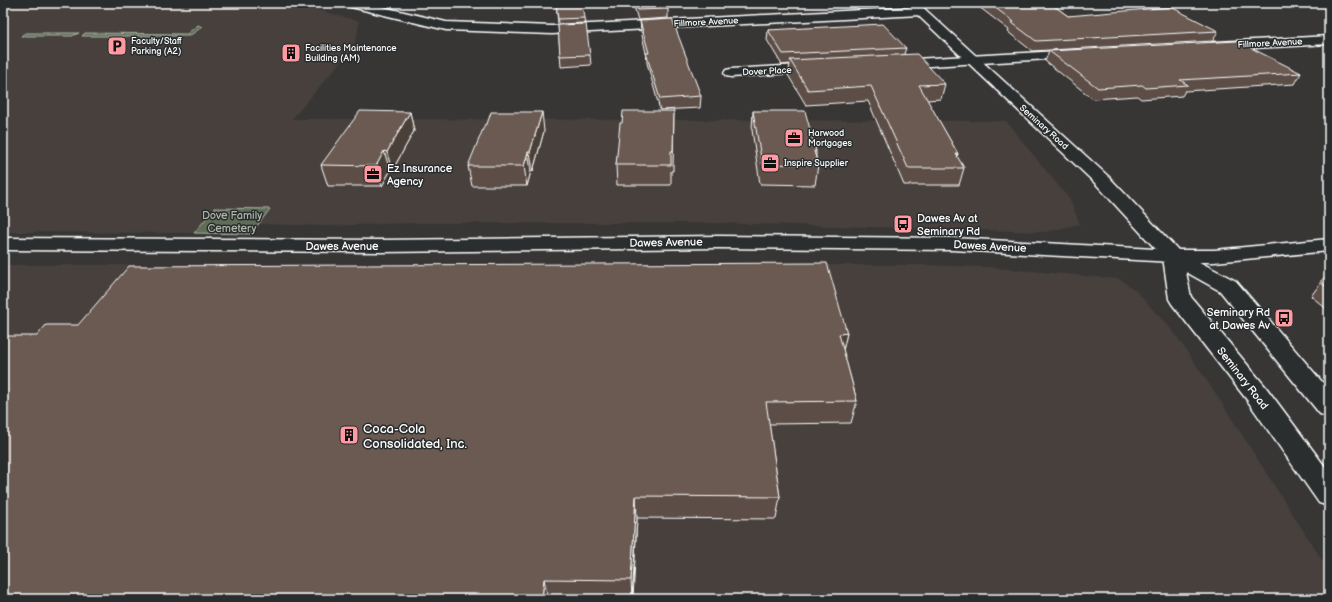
<svg xmlns="http://www.w3.org/2000/svg" width="1332" height="602" viewBox="0 0 1332 602" font-family="'Balsamiq Sans',sans-serif">
  <style>
    .built { fill: #46413d }
    .green { fill: #5e6d56; stroke: #aeb6aa }
    .lines { fill: none; stroke-linecap: round; stroke-linejoin: round }
    .minor-casing { stroke: #fff; stroke-width: 3 }
    .tertiary-casing { stroke: #fff; stroke-width: 3 }
    .secondary-casing { stroke: #fff; stroke-width: 3 }
    .minor { fill: #2a2d2e; fill-rule: evenodd }
    .tertiary { fill: #2a2d2e; fill-rule: evenodd }
    .secondary { fill: #2a2d2e; fill-rule: evenodd }
    .wall { fill: #5b4d46; stroke: #fff }
    .shaded-wall { fill: #4a3f39; stroke: #fff }
    .building { fill: #6a5a51; stroke: #fff }
    .labels { text-anchor: middle; stroke-width: 3; stroke-linejoin: round; paint-order: stroke }
    .far-street-label { font-size: 9px; fill: #fff; stroke: #2a2d2e }
    .far-poi-label { font-size: 9px; fill: #fff; stroke: #2a2d2e; text-anchor: start }
    .poi-label { font-size: 11px; fill: #fff; stroke: #2a2d2e; text-anchor: start }
    .park-label { font-size: 11px; fill: #aeb6aa; stroke: #2a2d2e }
    .street-label { font-size: 11px; fill: #fff; stroke: #2a2d2e }
    .near-poi-label { font-size: 13px; fill: #fff; stroke: #2a2d2e; text-anchor: start }
  </style>
  <rect width="100%" height="100%" fill="#373635"/>
  <filter id="ink" filterUnits="userSpaceOnUse"><feTurbulence type="fractalNoise" baseFrequency=".025" numOctaves="2"/><feDisplacementMap in="SourceGraphic" scale="8" xChannelSelector="R" yChannelSelector="G"/><feConvolveMatrix kernelMatrix="1 2 1 2 8 2 1 2 1" color-interpolation-filters="sRGB"/></filter>
  <g filter="url(#ink)">
    <g class="built">
      <polygon points="3,3 292,3 359,21 357,37 350,51 292,119 1006,121 1070,200 1080,224 1046,232 719,223 411,223 326,226 259,224 269,209 215,208 194,233 3,232"/>
      <polygon points="3,265 925,265 987,267 1120,279 1135,290 1173,331 1214,391 1329,571 1329,599 3,599"/>
    </g>
    <g class="green">
      <polygon points="198,25 202,27 189,36 82,36 85,33 187,34"/>
      <polygon points="25,33 79,33 72,36 21,36"/>
      <polygon points="215,208 270,209 251,234 194,233"/>
    </g>
    <g class="lines">
      <g class="minor-casing">
        <g id="minor">
          <polygon points="345,3 366,3 446,22 552,26 920,7 924,8 926,11 924,14 920,15 552,34 446,30 347,6"/>
          <polygon points="1329,36 1329,44 1216,50 1211,49 1209,46 1211,43 1216,42"/>
          <polygon points="1078,50 1083,51 1085,54 1083,57 896,68 891,67 889,64 891,61 896,60"/>
          <polygon points="818,64 823,65 825,68 823,71 731,77 726,76 724,73 726,70 731,69"/>
          <polygon points="1329,239 1329,251 1214,262 1173,262 1166,260 1163,256 1166,252 1173,250 1214,250"/>
        </g>
      </g>
      <g class="tertiary-casing">
        <polygon id="tertiary" points="718,236 952,238 1173,250 1180,252 1183,256 1180,260 1173,262 952,250 718,248 381,252 3,250 3,238 381,240"/>
      </g>
      <g class="secondary-casing">
        <polygon id="secondary" points="905,3 918,3 1109,177 1180,252 1236,281 1329,390 1329,417 1320,414 1220,291 1186,272 1191,297 1265,386 1329,472 1329,506 1319,503 1247,400 1172,304 1169,299 1163,257 1097,185"/>
      </g>
      <use href="#minor" class="minor"/>
      <use href="#tertiary" class="tertiary"/>
      <use href="#secondary" class="secondary"/>
    </g>
    <g class="wall">
      <polygon points="556,3 584,18 585,23 558,24"/>
      <polygon points="633,3 666,3 668,9 668,18 638,20"/>
      <polygon points="974,3 1050,3 1068,16 1218,31 1213,41 1032,51 1008,32 1009,30"/>
      <polygon points="640,21 701,96 700,108 660,110 647,63 646,53 641,31"/>
      <polygon points="558,25 590,55 591,65 561,67"/>
      <polygon points="768,30 906,48 904,54 945,84 941,99 927,100 958,154 957,157 964,168 959,185 904,185 868,101 806,105 788,75 790,64 782,65 767,40"/>
      <polygon points="1049,51 1301,73 1295,84 1185,91 1182,96 1141,99 1137,96 1093,99 1045,61"/>
      <polygon points="674,111 673,171 671,171 671,185 617,185 616,165 622,123"/>
      <polygon points="753,111 816,151 816,157 818,165 815,185 760,184 752,130"/>
      <polygon points="410,112 414,131 392,171 390,171 382,186 328,186 321,165"/>
      <polygon points="544,131 533,171 531,171 527,186 472,186 468,166"/>
      <polygon points="1329,272 1329,311 1311,296"/>
      <polygon points="847,333 843,350 857,401 851,423 769,424 780,497 776,519 637,518 633,599 3,599"/>
    </g>
    <g class="shaded-wall">
      <polygon points="410,112 414,131 392,171 387,152"/>
      <polygon points="542,112 544,131 533,171 530,152"/>
      <polygon points="384,151 390,171 382,186 376,166"/>
      <polygon points="528,152 531,171 527,186 524,166"/>
      <polygon points="847,333 842,355 839,334"/>
      <polygon points="636,496 637,518 632,599 631,580"/>
      <polygon points="544,579 548,599 542,599"/>
    </g>
    <g class="building">
      <polygon points="556,3 582,3 584,18 558,19"/>
      <polygon points="636,3 666,3 668,9 638,10"/>
      <polygon points="989,3 1050,3 1068,16 1171,7 1218,31 1036,41 1011,22 1014,22"/>
      <polygon points="672,19 701,96 660,99 646,53 649,53 640,21"/>
      <polygon points="586,24 590,55 560,56 558,25"/>
      <polygon points="883,24 906,48 783,54 768,30"/>
      <polygon points="1237,41 1301,73 1180,80 1188,85 1146,88 1142,85 1098,88 1049,51"/>
      <polygon points="917,54 945,84 919,85 958,154 956,154 964,168 908,168 871,86 808,90 790,60"/>
      <polygon points="360,111 410,112 387,152 384,151 376,166 321,165"/>
      <polygon points="623,111 674,111 673,151 671,151 671,165 616,165 620,123 622,123"/>
      <polygon points="753,111 805,111 816,151 814,151 818,165 762,164"/>
      <polygon points="491,112 542,112 530,152 528,152 524,166 468,166 485,124 487,124"/>
      <polygon points="827,263 847,333 839,334 857,401 766,402 780,497 636,496 631,580 544,579 542,599 3,599 3,336 37,336 46,325 78,325 129,266"/>
      <polygon points="1329,272 1329,289 1320,282"/>
    </g>
  </g>
  <defs>
    <g id="parking-square" transform="scale(1)"><rect x="-9" y="-9" width="18" height="18" rx="4" fill="#ff9aa2" stroke="#2a2d2e"/><path d="M-3.5-5.5H1a3.5 3.5 0 0 1 0 7H-1V5.5H-3.5ZM-1-3.4V-.6H.8a1.4 1.4 0 0 0 0-2.8Z" fill="#111"/></g>
    <g id="building-square" transform="scale(1)"><rect x="-9" y="-9" width="18" height="18" rx="4" fill="#ff9aa2" stroke="#2a2d2e"/><path d="M-4-6H4V6H1V3H-1V6H-4ZM-2.5-4.3h1.7v1.8h-1.7ZM.8-4.3h1.7v1.8H.8ZM-2.5-1h1.7V.8h-1.7ZM.8-1h1.7V.8H.8Z" fill="#111"/></g>
    <g id="office-square" transform="scale(1)"><rect x="-9" y="-9" width="18" height="18" rx="4" fill="#ff9aa2" stroke="#2a2d2e"/><path d="M-6-3h4V-5.5h4V-3h4V5H-6ZM-1-4.5V-3h2v-1.5ZM-6 0V1H6V0Z" fill="#111"/></g>
    <g id="bus-square" transform="scale(1)"><rect x="-9" y="-9" width="18" height="18" rx="4" fill="#ff9aa2" stroke="#2a2d2e"/><path d="M-5-6H5V4H4V6H2V4H-2V6H-4V4H-5ZM-3.5-4V0h7V-4ZM-3.5 1.2v1.5H-2V1.2ZM2 1.2v1.5H3.5V1.2Z" fill="#111"/></g>
  </defs>
  <g fill-rule="evenodd">
    <use href="#parking-square" x="117" y="46"/>
    <use href="#building-square" x="291" y="53"/>
    <use href="#office-square" x="794" y="138"/>
    <use href="#office-square" x="770" y="163"/>
    <use href="#office-square" x="373" y="174"/>
    <use href="#bus-square" x="903" y="224"/>
    <use href="#bus-square" x="1284" y="318"/>
    <use href="#building-square" x="349" y="435"/>
  </g>
  <g class="labels">
    <g class="far-street-label">
      <text transform="translate(706 22) rotate(-3)" y="3">Fillmore Avenue</text>
      <text transform="translate(1270 43) rotate(-3)" y="3">Fillmore Avenue</text>
      <text transform="translate(767 71) rotate(-3)" y="3">Dover Place</text>
      <text transform="translate(1044 127) rotate(42)" y="3">Seminary Road</text>
    </g>
    <g class="far-poi-label">
      <text x="131" y="44">Faculty/Staff<tspan x="131" dy="10">Parking (A2)</tspan></text>
      <text x="305" y="51">Facilities Maintenance<tspan x="305" dy="10">Building (AM)</tspan></text>
      <text x="808" y="136">Harwood<tspan x="808" dy="10">Mortgages</tspan></text>
      <text x="784" y="166">Inspire Supplier</text>
    </g>
    <g class="poi-label">
      <text x="387" y="172">Ez Insurance<tspan x="387" dy="13">Agency</tspan></text>
      <text x="917" y="222">Dawes Av at<tspan x="917" dy="13">Seminary Rd</tspan></text>
      <text x="1270" y="316" text-anchor="end">Seminary Rd<tspan x="1270" dy="13">at Dawes Av</tspan></text>
    </g>
    <g class="park-label">
      <text x="232" y="219">Dove Family<tspan x="232" dy="13">Cemetery</tspan></text>
    </g>
    <g class="street-label">
      <text transform="translate(666 242) rotate(-1)" y="4">Dawes Avenue</text>
      <text x="342" y="250">Dawes Avenue</text>
      <text transform="translate(990 246) rotate(3)" y="4">Dawes Avenue</text>
      <text transform="translate(1243 378) rotate(52)" y="4">Seminary Road</text>
    </g>
    <g class="near-poi-label">
      <text x="363" y="433">Coca-Cola<tspan x="363" dy="15">Consolidated, Inc.</tspan></text>
    </g>
  </g>
  <rect width="1332" height="602" fill="none" stroke="#2a2d2e" stroke-width="16"/>
  <rect x="8" y="8" width="1316" height="586" fill="none" stroke="#fff" stroke-width="1.5" filter="url(#ink)"/>
</svg>
